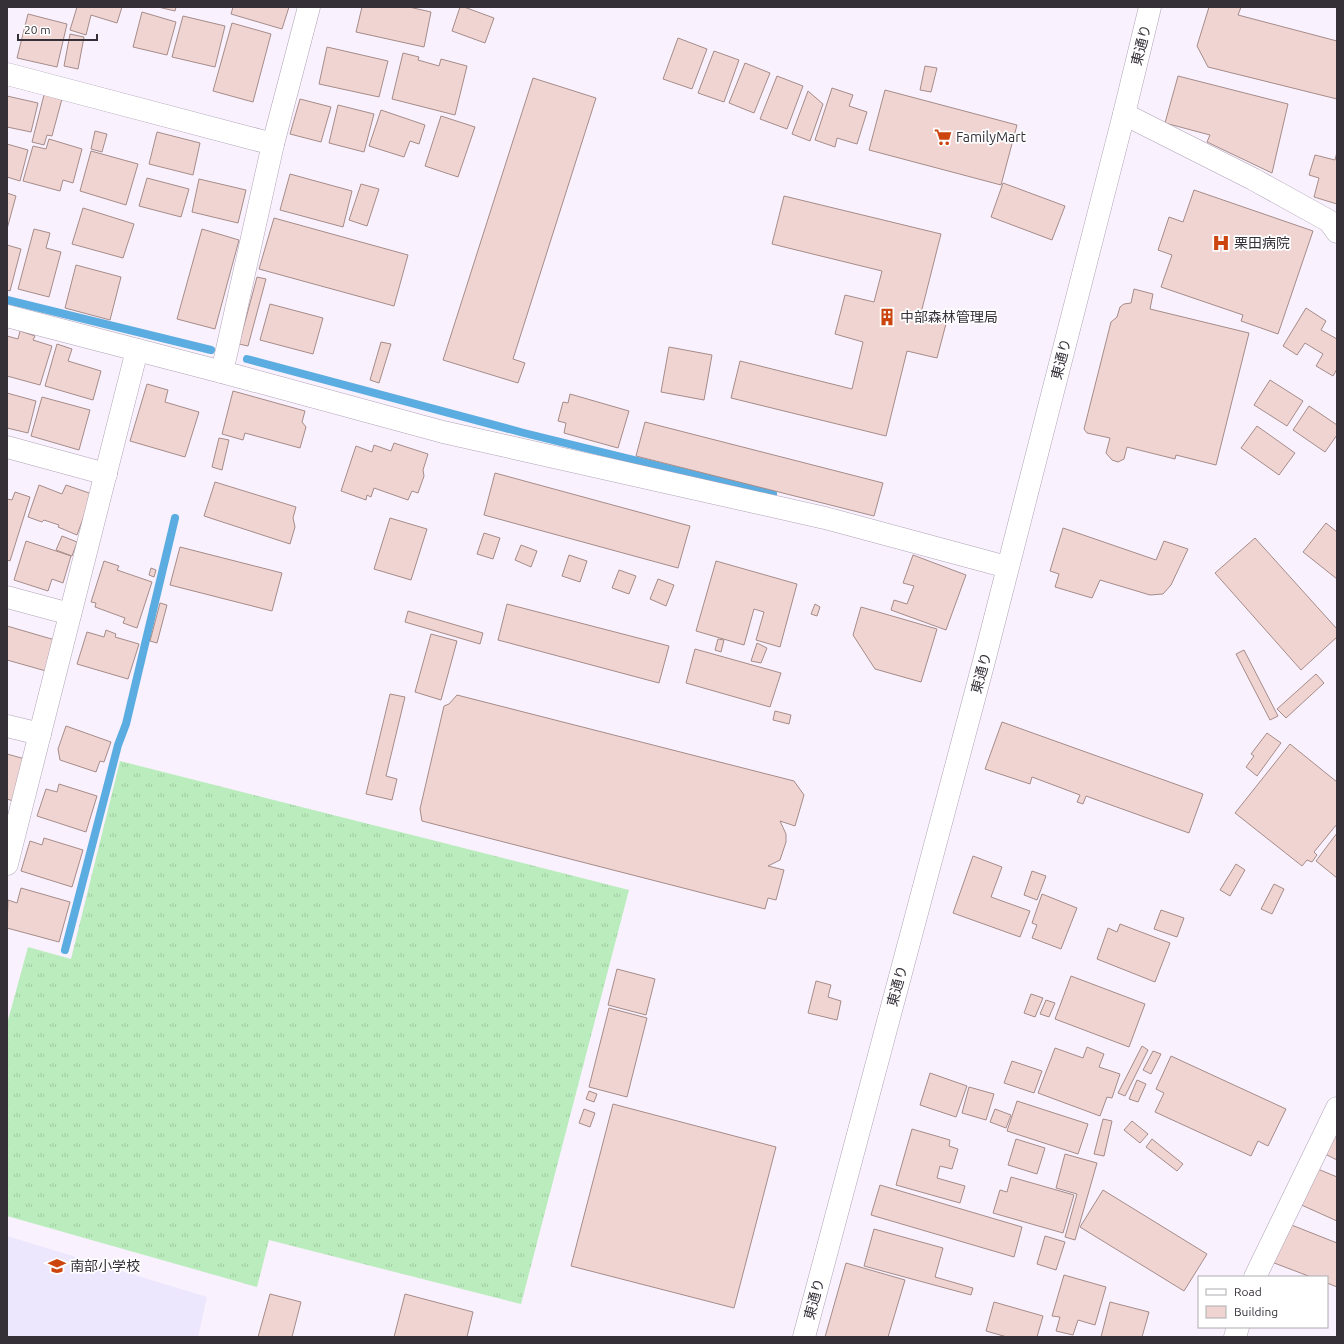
<svg xmlns="http://www.w3.org/2000/svg" width="1344" height="1344" viewBox="0 0 1344 1344" font-family="Ubuntu,'Noto Sans JP',sans-serif">
  <style>
    .education { fill: #ece7fd }
    .grass { fill: url(#grass-tufts) }
    .lines { fill: none; stroke-linecap: round; stroke-linejoin: round }
    .stream { stroke: #5bace1; stroke-width: 8 }
    .building { fill: #f0d4d2; stroke: #a58c8a }
    .minor-casing { stroke: #b0a3b6; stroke-width: 23 }
    .minor { stroke: #fff; stroke-width: 22 }
    .labels { text-anchor: middle; stroke-width: 3.5; stroke-linejoin: round; paint-order: stroke }
    .street-label { font-size: 14px; fill: #353038; stroke: #fff }
    .poi-label { font-size: 14px; fill: #353038; stroke: #fff; text-anchor: start }
  </style>
  <defs>
    <pattern id="grass-tufts" width="24" height="20" patternUnits="userSpaceOnUse"><rect width="24" height="20" fill="#baecbd"/><path d="M3 7l-1-3M5 7V3M7 7l1-3M15 17l-1-3M17 17v-4M19 17l1-3" fill="none" stroke="#a0cba3"/></pattern>
  </defs>
  <rect width="100%" height="100%" fill="#f9f1fd"/>
  <polygon class="education" points="7,1236 207,1297 198,1337 7,1337"/>
  <polygon class="grass" points="120,761 629,890 521,1304 269,1240 257,1287 7,1216 7,1024 28,947 71,959"/>
  <g class="lines">
    <g class="stream">
      <polyline points="7,300 211,350"/>
      <polyline points="247,359 524,433 773,494"/>
      <polyline points="65,950 118,745 126,724 175,518"/>
    </g>
  </g>
  <g class="building">
    <polygon points="77,7 122,7 117,23 91,15 86,35 70,30"/>
    <polygon points="158,7 176,7 175,11"/>
    <polygon points="233,7 289,7 282,29 231,14"/>
    <polygon points="362,7 409,7 431,12 424,47 356,32"/>
    <polygon points="460,7 464,7 494,18 485,43 452,31"/>
    <polygon points="1209,7 1241,7 1238,15 1337,41 1337,99 1208,67 1197,46"/>
    <polygon points="142,12 176,22 167,55 133,47"/>
    <polygon points="28,14 67,24 57,67 17,58"/>
    <polygon points="183,16 225,26 215,67 172,57"/>
    <polygon points="232,23 271,34 253,102 213,91"/>
    <polygon points="70,34 84,37 78,69 64,66"/>
    <polygon points="678,38 707,49 692,89 663,79"/>
    <polygon points="327,47 388,61 379,97 319,84"/>
    <polygon points="714,51 739,60 724,102 698,93"/>
    <polygon points="403,53 419,57 418,60 439,66 441,59 467,66 455,115 392,99"/>
    <polygon points="745,63 770,73 754,113 729,103"/>
    <polygon points="925,66 937,68 931,92 920,90"/>
    <polygon points="777,76 803,86 787,129 760,119"/>
    <polygon points="1178,76 1288,104 1272,173 1207,142 1210,135 1165,123"/>
    <polygon points="533,78 596,98 513,359 525,363 518,383 443,360"/>
    <polygon points="832,88 853,95 849,106 867,112 857,144 837,138 835,147 815,140"/>
    <polygon points="885,90 1017,125 1001,185 869,150"/>
    <polygon points="45,91 63,95 52,136 47,135 44,145 32,142"/>
    <polygon points="808,91 823,104 810,141 792,134"/>
    <polygon points="7,96 38,103 31,132 7,127"/>
    <polygon points="300,99 331,107 321,142 290,134"/>
    <polygon points="338,105 374,114 364,152 329,143"/>
    <polygon points="381,110 425,125 419,144 410,141 404,157 369,146"/>
    <polygon points="441,116 475,127 458,177 425,166"/>
    <polygon points="95,131 107,134 102,152 91,149"/>
    <polygon points="157,132 200,143 193,175 149,164"/>
    <polygon points="49,139 82,149 73,183 63,180 60,191 23,181 33,146 46,149"/>
    <polygon points="7,144 28,150 20,181 7,177"/>
    <polygon points="91,151 138,164 126,205 80,191"/>
    <polygon points="1337,152 1337,204 1314,197 1319,178 1309,175 1315,155 1335,160"/>
    <polygon points="290,174 352,191 343,227 280,210"/>
    <polygon points="147,178 189,189 181,217 139,206"/>
    <polygon points="199,179 246,190 238,223 192,212"/>
    <polygon points="1003,183 1065,206 1052,240 991,217"/>
    <polygon points="361,184 379,189 367,226 349,220"/>
    <polygon points="1194,190 1313,231 1278,334 1241,321 1243,315 1161,287 1172,255 1158,250 1169,217 1183,222"/>
    <polygon points="7,193 16,196 7,229"/>
    <polygon points="784,196 941,234 921,313 947,320 937,358 907,351 886,436 731,398 740,361 852,389 863,342 835,334 845,295 874,302 882,271 772,244"/>
    <polygon points="83,208 134,224 123,258 72,244"/>
    <polygon points="274,218 408,255 394,306 259,269"/>
    <polygon points="34,229 50,233 46,248 61,252 49,297 18,289"/>
    <polygon points="202,229 239,240 215,329 177,319"/>
    <polygon points="7,245 21,249 10,291 7,290"/>
    <polygon points="76,265 121,277 110,320 65,308"/>
    <polygon points="257,277 266,279 248,346 239,344"/>
    <polygon points="1134,289 1153,294 1150,309 1249,333 1216,465 1176,455 1175,459 1127,447 1124,459 1118,462 1112,460 1106,453 1110,438 1087,433 1084,429 1111,322 1117,317 1120,307 1124,304 1131,303"/>
    <polygon points="270,304 323,318 313,354 260,340"/>
    <polygon points="1306,308 1326,321 1321,330 1337,339 1337,369 1333,376 1316,366 1323,354 1305,343 1297,355 1283,346"/>
    <polygon points="20,331 35,336 33,340 52,346 40,385 7,376 7,336 18,339"/>
    <polygon points="381,342 391,344 379,383 370,380"/>
    <polygon points="57,344 72,349 68,361 101,371 93,400 45,386"/>
    <polygon points="669,347 712,355 704,400 661,392"/>
    <polygon points="1270,380 1303,401 1287,426 1254,405"/>
    <polygon points="147,384 168,390 165,402 199,412 185,457 130,441"/>
    <polygon points="233,391 305,411 302,422 306,427 300,448 245,433 243,440 222,434"/>
    <polygon points="7,393 36,401 28,433 7,428"/>
    <polygon points="570,394 629,411 618,448 564,433 566,423 558,421 563,402 568,403"/>
    <polygon points="42,397 90,410 79,450 31,436"/>
    <polygon points="1309,406 1337,425 1337,435 1325,452 1293,430"/>
    <polygon points="645,422 883,483 874,516 636,456"/>
    <polygon points="1257,426 1295,453 1279,475 1241,448"/>
    <polygon points="219,438 229,440 222,470 212,467"/>
    <polygon points="394,443 428,454 423,470 424,476 418,493 412,491 408,500 374,488 371,497 367,495 366,500 341,491 356,446 372,452 374,445 391,451"/>
    <polygon points="495,473 690,526 678,568 484,515"/>
    <polygon points="215,482 296,507 293,518 295,527 290,544 204,516"/>
    <polygon points="39,485 62,494 66,485 92,494 77,535 58,527 59,525 44,520 42,522 28,517"/>
    <polygon points="15,492 30,497 10,561 7,560 7,499 12,500"/>
    <polygon points="390,518 427,529 411,580 374,569"/>
    <polygon points="1326,523 1337,532 1337,579 1303,552"/>
    <polygon points="1063,528 1156,560 1164,541 1188,549 1171,585 1163,594 1150,595 1100,580 1092,598 1055,587 1059,574 1050,571"/>
    <polygon points="484,533 500,538 493,559 477,554"/>
    <polygon points="62,536 77,542 72,556 56,550"/>
    <polygon points="1255,538 1337,629 1337,637 1301,670 1215,573"/>
    <polygon points="26,541 71,556 63,583 52,579 48,591 14,580"/>
    <polygon points="521,545 537,551 531,567 515,560"/>
    <polygon points="180,547 282,573 272,611 170,585"/>
    <polygon points="569,555 587,561 580,582 562,576"/>
    <polygon points="913,555 966,575 946,630 891,610 894,600 907,604 914,586 903,583"/>
    <polygon points="104,561 119,566 117,570 152,582 137,628 123,623 125,618 95,607 96,603 91,602"/>
    <polygon points="716,561 797,584 780,647 756,640 764,612 754,609 744,645 696,631"/>
    <polygon points="151,568 156,570 154,577 149,575"/>
    <polygon points="619,570 636,576 629,594 612,588"/>
    <polygon points="658,579 674,585 666,606 650,599"/>
    <polygon points="160,603 167,605 157,643 150,641"/>
    <polygon points="507,604 669,646 659,683 498,640"/>
    <polygon points="815,604 820,607 817,616 811,614"/>
    <polygon points="861,607 937,629 921,682 875,669 853,635"/>
    <polygon points="408,611 483,633 480,644 405,622"/>
    <polygon points="7,626 55,640 46,671 7,660"/>
    <polygon points="106,630 116,634 115,637 139,644 128,679 77,664 87,632 104,637"/>
    <polygon points="431,634 457,641 441,700 415,692"/>
    <polygon points="718,639 724,640 721,652 715,650"/>
    <polygon points="757,643 767,648 761,663 751,661"/>
    <polygon points="695,649 781,673 770,707 686,683"/>
    <polygon points="1244,650 1278,716 1270,720 1236,654"/>
    <polygon points="1316,674 1324,683 1286,718 1277,709"/>
    <polygon points="390,694 405,697 386,776 397,779 392,800 366,794"/>
    <polygon points="457,695 794,781 804,795 795,826 780,821 786,834 786,842 780,860 768,866 784,870 776,900 768,898 765,909 422,821 420,809 444,706 449,704"/>
    <polygon points="775,711 791,715 789,724 773,720"/>
    <polygon points="1002,722 1203,794 1189,833 1086,796 1083,804 1077,802 1080,795 1032,777 1030,784 985,769"/>
    <polygon points="66,726 111,742 104,762 100,761 96,772 60,760 58,749"/>
    <polygon points="1267,733 1281,743 1257,776 1246,767 1254,756 1251,754"/>
    <polygon points="1290,744 1337,782 1337,824 1314,852 1317,855 1312,862 1307,860 1302,866 1235,813"/>
    <polygon points="7,754 25,759 13,801 7,799"/>
    <polygon points="59,784 97,796 86,832 37,816 46,789 57,792"/>
    <polygon points="1337,833 1337,878 1316,861"/>
    <polygon points="44,838 83,850 72,887 21,871 30,841 42,845"/>
    <polygon points="973,856 1002,867 991,897 1030,911 1020,937 953,913"/>
    <polygon points="1236,864 1245,870 1230,896 1220,890"/>
    <polygon points="1032,871 1046,876 1037,900 1024,895"/>
    <polygon points="1274,884 1284,889 1272,914 1261,909"/>
    <polygon points="21,888 70,902 59,942 7,928 8,900 17,903"/>
    <polygon points="1042,894 1077,908 1061,949 1032,938 1037,925 1032,923"/>
    <polygon points="1161,910 1184,918 1177,937 1154,929"/>
    <polygon points="1120,924 1170,943 1155,982 1097,959 1108,928 1117,932"/>
    <polygon points="617,969 655,979 646,1015 608,1005"/>
    <polygon points="1071,976 1145,1004 1129,1047 1055,1019"/>
    <polygon points="816,981 831,985 828,997 841,1001 837,1020 808,1013"/>
    <polygon points="1031,994 1043,998 1035,1017 1024,1013"/>
    <polygon points="1046,1000 1055,1003 1049,1017 1040,1014"/>
    <polygon points="609,1008 647,1018 627,1097 589,1087"/>
    <polygon points="1142,1046 1148,1050 1125,1096 1118,1093"/>
    <polygon points="1087,1047 1104,1054 1099,1067 1120,1074 1112,1098 1107,1097 1100,1116 1038,1093 1055,1048 1083,1058"/>
    <polygon points="1153,1051 1161,1054 1151,1074 1143,1070"/>
    <polygon points="1171,1056 1286,1109 1268,1146 1258,1141 1251,1156 1155,1112 1164,1093 1156,1089"/>
    <polygon points="1012,1061 1042,1071 1034,1093 1004,1083"/>
    <polygon points="930,1073 967,1086 956,1117 920,1105"/>
    <polygon points="1137,1080 1146,1084 1138,1102 1129,1099"/>
    <polygon points="969,1087 994,1094 986,1120 962,1113"/>
    <polygon points="589,1091 597,1094 594,1102 586,1099"/>
    <polygon points="1017,1101 1088,1124 1078,1154 1007,1131"/>
    <polygon points="613,1104 776,1147 734,1308 571,1266"/>
    <polygon points="584,1109 595,1113 590,1127 579,1123"/>
    <polygon points="995,1109 1011,1115 1006,1128 990,1122"/>
    <polygon points="1103,1119 1112,1121 1104,1156 1094,1154"/>
    <polygon points="1132,1121 1148,1134 1140,1143 1124,1130"/>
    <polygon points="1337,1122 1337,1160 1321,1152"/>
    <polygon points="912,1129 950,1140 949,1146 958,1149 952,1169 940,1166 937,1178 965,1186 960,1203 896,1185"/>
    <polygon points="1016,1139 1045,1148 1037,1174 1008,1165"/>
    <polygon points="1152,1139 1183,1164 1177,1171 1146,1147"/>
    <polygon points="1065,1154 1097,1163 1075,1240 1065,1237 1077,1194 1056,1188"/>
    <polygon points="1313,1167 1337,1177 1337,1221 1297,1203"/>
    <polygon points="1011,1177 1074,1195 1063,1233 993,1213 1000,1190 1007,1192"/>
    <polygon points="880,1185 1022,1227 1014,1257 871,1215"/>
    <polygon points="1103,1190 1207,1254 1184,1291 1080,1227"/>
    <polygon points="1284,1222 1337,1243 1337,1287 1327,1283 1327,1277 1311,1277 1269,1261"/>
    <polygon points="874,1229 943,1248 935,1277 973,1288 971,1295 864,1266"/>
    <polygon points="1045,1236 1065,1242 1056,1270 1037,1264"/>
    <polygon points="846,1263 905,1280 888,1337 825,1337"/>
    <polygon points="1064,1275 1106,1287 1095,1325 1078,1320 1073,1335 1056,1331 1060,1317 1052,1316"/>
    <polygon points="270,1294 301,1302 292,1337 258,1337"/>
    <polygon points="405,1294 473,1312 467,1337 394,1337"/>
    <polygon points="994,1302 1043,1316 1037,1337 1007,1337 986,1331"/>
    <polygon points="1110,1302 1149,1312 1142,1337 1101,1337"/>
  </g>
  <g class="lines">
    <g class="minor-casing">
      <g id="minor">
        <polyline points="7,74 273,144"/>
        <polyline points="1124,114 1253,179 1329,221 1337,232"/>
        <polyline points="7,316 222,372 443,432 825,518 1007,567"/>
        <polyline points="222,372 273,144 309,7"/>
        <polyline points="7,447 106,474"/>
        <polyline points="7,597 70,614"/>
        <polyline points="7,726 40,734"/>
        <polyline points="7,864 137,350"/>
        <polyline points="1255,1277 1337,1108"/>
        <polyline points="804,1337 983,665 1124,114 1150,7"/>
        <polyline points="1235,1337 1238,1327"/>
      </g>
    </g>
    <use href="#minor" class="minor"/>
  </g>
  <defs>
    <g id="supermarket-bare" transform="scale(1.38)"><path d="M-6-5.5h2.5l.6 2H6L4.5 2H-2.5L-4.4-4H-6ZM-1.5 3.2a1.3 1.3 0 1 0 .1 0ZM3 3.2a1.3 1.3 0 1 0 .1 0Z" fill="#cc450f" stroke="#fff" stroke-width="2.5" paint-order="stroke"/></g>
    <g id="hospital-bare" transform="scale(1.38)"><path d="M-5-5h3v3.5h4V-5h3V5h-3V1.5h-4V5h-3Z" fill="#cc450f" stroke="#fff" stroke-width="2.5" paint-order="stroke"/></g>
    <g id="building-bare" transform="scale(1.38)"><path d="M-4-6H4V6H1V3H-1V6H-4ZM-2.5-4.3h1.7v1.8h-1.7ZM.8-4.3h1.7v1.8H.8ZM-2.5-1h1.7V.8h-1.7ZM.8-1h1.7V.8H.8Z" fill="#cc450f" stroke="#fff" stroke-width="2.5" paint-order="stroke"/></g>
    <g id="school-bare" transform="scale(1.38)"><path d="M0-5L7-2L0 1L-7-2ZM-4 1L0 2.5L4 1V4Q0 6-4 4Z" fill="#cc450f" stroke="#fff" stroke-width="2.5" paint-order="stroke"/></g>
  </defs>
  <g fill-rule="evenodd">
    <use href="#supermarket-bare" x="943" y="137"/>
    <use href="#hospital-bare" x="1221" y="243"/>
    <use href="#building-bare" x="887" y="317"/>
    <use href="#school-bare" x="57" y="1266"/>
  </g>
  <g class="labels">
    <g class="street-label">
      <text transform="translate(1141 45) rotate(-76)" y="5">東通り</text>
      <text transform="translate(1061 359) rotate(-76)" y="5">東通り</text>
      <text transform="translate(981 673) rotate(-75)" y="5">東通り</text>
      <text transform="translate(897 986) rotate(-75)" y="5">東通り</text>
      <text transform="translate(814 1299) rotate(-75)" y="5">東通り</text>
    </g>
    <g class="poi-label">
      <text x="956" y="142">FamilyMart</text>
      <text x="1234" y="248">栗田病院</text>
      <text x="900" y="322">中部森林管理局</text>
      <text x="70" y="1271">南部小学校</text>
    </g>
  </g>
  <rect width="1344" height="1344" fill="none" stroke="#353038" stroke-width="16"/>
  <rect x="1198" y="1276" width="130" height="52" fill="#ffffff" stroke="#aeacaf"/>
  <rect x="1206" y="1289" width="20" height="6" fill="#ffffff" stroke="#aeacaf"/>
  <text x="1234" y="1296" font-size="12" fill="#353038">Road</text>
  <rect x="1206" y="1306" width="20" height="12" fill="#f0d4d2" stroke="#aeacaf"/>
  <text x="1234" y="1316" font-size="12" fill="#353038">Building</text>
  <path d="M18 34v6h79v-6" fill="none" stroke="#353038" stroke-width="2"/>
  <text x="24" y="34" font-size="12" fill="#353038" stroke="#ffffff" stroke-width="3" paint-order="stroke">20 m</text>
</svg>
